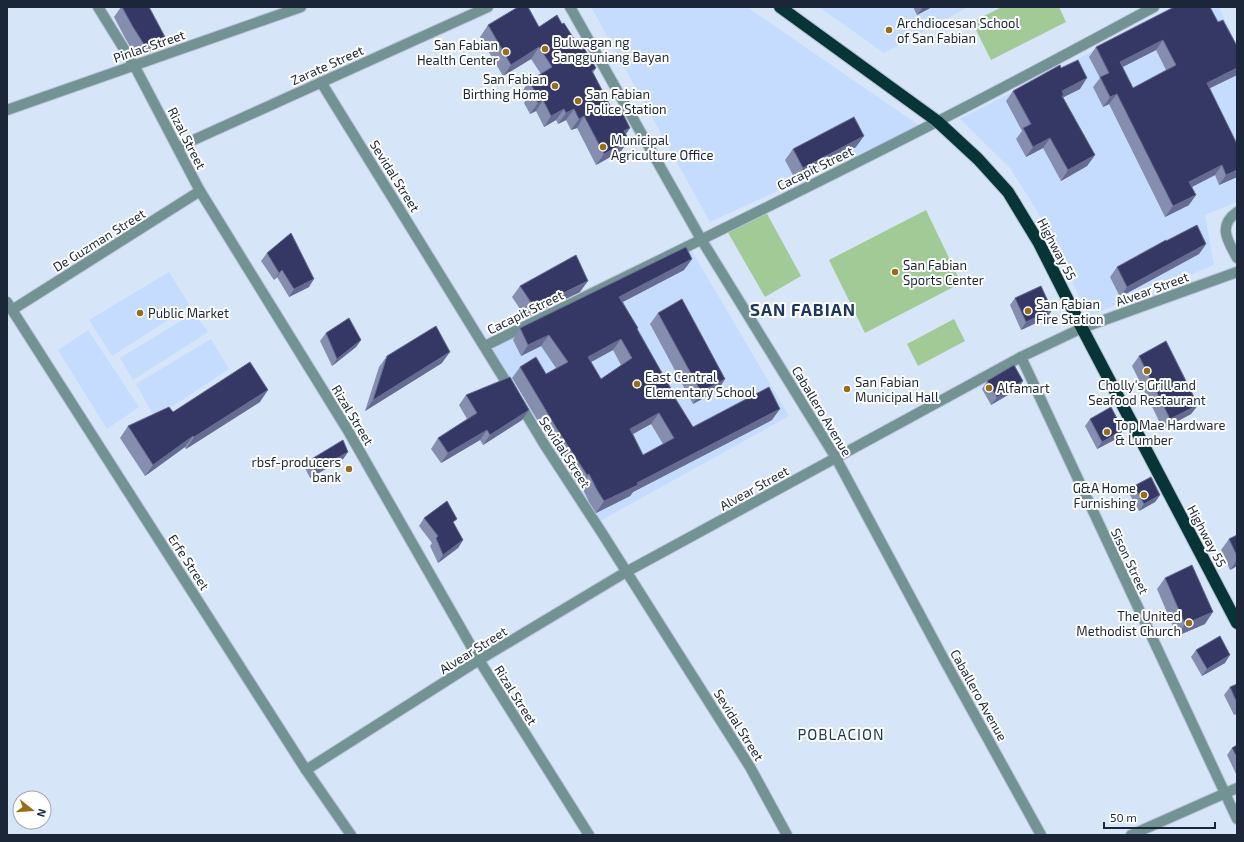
<svg xmlns="http://www.w3.org/2000/svg" width="1244" height="842" viewBox="0 0 1244 842" font-family="'Exo 2',sans-serif">
  <style>
    .built { fill: #c6dcfe }
    .green { fill: #a1ca96 }
    .lines { fill: none; stroke-linecap: round; stroke-linejoin: round }
    .street-casing { stroke: #b5c3d6; stroke-width: 12 }
    .highway-casing { stroke: #b5c3d6; stroke-width: 14 }
    .street { stroke: #739294; stroke-width: 10 }
    .highway { stroke: #073436; stroke-width: 12 }
    .wall { fill: #868eaf; fill-rule: evenodd }
    .shaded-wall { fill: #666c91 }
    .building { fill: #353865; stroke: #666c91; fill-rule: evenodd }
    .poi-dot { fill: #986d1a; stroke: #fff; stroke-width: 1.5 }
    .labels { text-anchor: middle; stroke-width: 4; stroke-linejoin: round; paint-order: stroke }
    .poi-label { font-size: 13px; fill: #1b2739; stroke: #fff; text-anchor: start }
    .street-label { font-size: 13px; fill: #1b2739; stroke: #fff }
    .quarter-label { font-size: 15px; letter-spacing: 1px; fill: #1d365e; stroke: #fff }
    .district-label { font-size: 17px; font-weight: bold; letter-spacing: 1px; fill: #1d365e; stroke: #fff }
  </style>
  <rect width="100%" height="100%" fill="#d7e5f9"/>
  <g class="built">
    <polygon points="591,7 747,7 920,126 710,222"/>
    <polygon points="819,7 968,7 884,53"/>
    <polygon points="1179,7 1219,7 1237,48 1237,202 1205,215 1214,265 1089,316 1037,211 1010,168 960,119"/>
    <polygon points="689,246 789,416 593,525 484,351"/>
    <polygon points="169,272 190,306 112,356 89,320"/>
    <polygon points="194,313 208,332 133,380 120,358"/>
    <polygon points="88,330 139,407 107,429 58,350"/>
    <polygon points="211,339 229,369 155,418 136,384"/>
  </g>
  <g class="green">
    <polygon points="1002,7 1059,7 1066,22 991,60 972,22"/>
    <polygon points="765,210 801,276 765,297 727,231"/>
    <polygon points="926,210 961,283 865,333 829,260"/>
    <polygon points="954,319 965,341 918,366 907,344"/>
  </g>
  <g class="lines">
    <g class="street-casing">
      <g id="street">
        <polyline points="98,7 134,65 200,191 347,429 479,660 589,835"/>
        <polyline points="570,7 701,239 836,458 947,665 1041,835"/>
        <polyline points="321,82 511,390"/>
        <polyline points="7,110 301,7"/>
        <polyline points="178,147 488,7"/>
        <path d="M1237,212C1217,226 1228,241 1237,258"/>
        <polyline points="7,302 306,770 351,835"/>
        <polyline points="12,310 200,191"/>
        <path d="M485,346C658,260 833,177 1004,87C1054,61 1104,34 1154,7"/>
        <polyline points="1021,357 1237,819"/>
        <polyline points="520,404 544,444 602,533 750,767 787,835"/>
        <polyline points="306,770 479,660 626,572 1021,357 1082,328 1237,272"/>
        <polyline points="1131,835 1237,788"/>
      </g>
    </g>
    <g class="highway-casing">
      <polyline id="highway" points="780,7 937,121 978,159 1008,192 1039,243 1082,328 1237,623"/>
    </g>
    <use href="#street" class="street"/>
    <use href="#highway" class="highway"/>
  </g>
  <g class="wall">
    <polygon points="121,7 149,7 165,37 157,48 137,58 125,38 114,17"/>
    <polygon points="913,7 932,7 917,15"/>
    <path d="M1218,22L1237,46V75L1210,88L1237,177L1219,185L1215,175L1192,187L1189,205L1165,217L1109,104L1103,107L1093,87L1100,78L1089,57L1096,47ZM1156,50L1166,70L1133,88L1122,67Z"/>
    <polygon points="562,24 581,50 596,68 593,73 615,115 630,128 626,134 629,140 621,151 596,165 577,128 571,130 566,120 558,124 556,120 544,127 536,111 530,114 524,103 526,100 522,92 529,81 541,74 531,59 503,76 480,37 488,25 539,27"/>
    <polygon points="1061,68 1080,89 1063,97 1095,155 1087,166 1061,181 1043,148 1026,157 1016,139 1022,131 1006,101 1013,91"/>
    <polygon points="856,147 795,179 785,160 793,149"/>
    <polygon points="1166,241 1206,244 1199,254 1120,297 1110,277 1117,267"/>
    <polygon points="267,253 309,287 289,297 277,277 274,280 261,261"/>
    <path d="M692,259L684,270L623,302L674,395L693,427L772,420L633,492L630,496L596,513L589,502L581,485L579,486L550,441L512,378L520,367L546,374L556,368L541,346L521,356L513,340L520,328ZM613,350L621,365L601,379L591,362ZM651,424L663,444L643,455L633,434Z"/>
    <polygon points="520,286 580,292 526,318 512,297"/>
    <polygon points="1015,298 1047,318 1021,330 1010,305"/>
    <polygon points="658,313 725,379 718,390 693,404 650,324"/>
    <polygon points="326,333 361,340 356,347 332,366 320,341"/>
    <polygon points="387,356 442,363 365,411 379,367"/>
    <polygon points="1139,356 1198,405 1191,414 1163,429 1132,366"/>
    <polygon points="987,381 1018,389 991,405 982,389"/>
    <polygon points="466,395 529,410 522,420 483,445 480,440 441,463 431,449 438,438 467,419 459,405"/>
    <polygon points="260,402 186,449 185,447 145,476 120,438 128,426 173,412"/>
    <polygon points="1090,419 1118,438 1097,449 1085,426"/>
    <polygon points="348,452 343,459 310,478 305,468 310,460"/>
    <polygon points="1134,486 1160,495 1155,502 1139,511 1129,493"/>
    <polygon points="424,518 454,523 463,540 458,548 438,563 430,546 432,543 419,526"/>
    <polygon points="1237,535 1237,566 1230,570 1221,550 1229,539"/>
    <polygon points="1165,578 1205,624 1177,636 1157,589"/>
    <polygon points="1196,650 1225,663 1202,676 1191,657"/>
    <polygon points="1237,684 1237,714 1234,715 1224,695 1230,687"/>
    <polygon points="1237,745 1237,776 1227,755 1232,748"/>
  </g>
  <g class="shaded-wall">
    <polygon points="923,7 932,7 917,15"/>
    <polygon points="165,37 157,48 137,58 145,46"/>
    <polygon points="1163,40 1156,50 1113,72 1120,62"/>
    <polygon points="539,47 531,59 503,76 511,65"/>
    <polygon points="1237,68 1237,75 1200,93 1207,83"/>
    <polygon points="1087,78 1080,89 1062,98 1062,91"/>
    <polygon points="1117,94 1109,104 1103,107 1110,97"/>
    <polygon points="543,100 536,111 530,114 538,103"/>
    <polygon points="564,109 556,120 544,127 551,116"/>
    <polygon points="574,109 566,120 558,124 566,113"/>
    <polygon points="584,116 577,128 571,130 579,119"/>
    <polygon points="630,128 622,139 624,131"/>
    <polygon points="864,136 856,147 795,179 803,168"/>
    <polygon points="1050,138 1043,148 1026,157 1033,147"/>
    <polygon points="629,140 621,151 596,165 604,154"/>
    <polygon points="1095,155 1087,166 1061,181 1068,170"/>
    <polygon points="1222,165 1215,175 1182,192 1189,182"/>
    <polygon points="1237,170 1237,177 1219,185 1226,175"/>
    <polygon points="1196,195 1189,205 1165,217 1173,206"/>
    <polygon points="1206,244 1199,254 1120,297 1127,287"/>
    <polygon points="692,259 684,270 611,308 619,297"/>
    <polygon points="282,270 277,277 274,280 279,273"/>
    <polygon points="314,279 309,287 289,297 294,289"/>
    <polygon points="588,281 580,292 526,318 534,307"/>
    <polygon points="1052,310 1047,318 1021,330 1026,322"/>
    <polygon points="549,335 541,346 521,356 528,345"/>
    <polygon points="621,339 613,350 580,368 588,357"/>
    <polygon points="361,340 356,347 332,366 337,359"/>
    <polygon points="450,352 442,363 365,411 373,400"/>
    <polygon points="725,379 718,390 693,404 701,392"/>
    <polygon points="1023,381 1018,389 991,405 997,397"/>
    <polygon points="268,390 260,402 186,449 194,437"/>
    <polygon points="1198,405 1191,414 1163,429 1170,419"/>
    <polygon points="780,409 772,420 633,492 630,496 596,513 604,501 637,483"/>
    <polygon points="529,410 522,420 483,445 490,435"/>
    <polygon points="659,413 651,424 622,440 630,429"/>
    <polygon points="487,430 480,440 441,463 448,453"/>
    <polygon points="1123,430 1118,438 1097,449 1102,442"/>
    <polygon points="193,436 185,447 145,476 153,465"/>
    <polygon points="348,452 343,459 310,478 315,470"/>
    <polygon points="589,474 581,485 579,486 587,475"/>
    <polygon points="1160,495 1155,502 1139,511 1144,504"/>
    <polygon points="463,540 458,548 438,563 443,555"/>
    <polygon points="1237,560 1237,566 1230,570"/>
    <polygon points="1213,612 1205,624 1177,636 1185,624"/>
    <polygon points="1230,655 1225,663 1202,676 1207,669"/>
  </g>
  <g class="building">
    <polygon points="122,7 149,7 165,37 145,46 133,27"/>
    <polygon points="518,7 528,7 539,27 557,15 562,24 564,23 581,50 584,48 596,68 592,71 615,115 622,112 630,128 624,131 629,140 604,154 584,116 579,119 574,109 566,113 564,109 551,116 543,100 538,103 532,91 534,90 529,81 552,67 539,47 511,65 488,25"/>
    <path d="M1174,7H1210L1218,22L1223,20L1237,46V68L1207,83L1237,144V170L1226,175L1222,165L1189,182L1196,195L1173,206L1117,94L1110,97L1100,77L1109,73L1096,47ZM1163,40L1176,65L1133,88L1120,62Z"/>
    <polygon points="1078,60 1087,78 1062,91 1064,95 1062,96 1095,155 1068,170 1050,138 1033,147 1023,128 1031,124 1013,91 1060,65 1061,68"/>
    <polygon points="854,117 864,136 803,168 793,149"/>
    <polygon points="1197,225 1206,244 1127,287 1117,267 1166,240 1166,241"/>
    <polygon points="291,233 314,279 294,289 282,270 279,273 267,253"/>
    <path d="M686,247L692,259L619,297L638,328L637,329L674,394L673,395L693,427L769,387L780,409L637,483L638,485L604,501L597,490L589,474L587,475L557,429L520,367L536,357L546,374L568,362L549,335L528,345L520,328ZM621,339L632,358L601,379L588,357ZM659,413L674,438L643,455L630,429Z"/>
    <polygon points="576,255 588,281 534,307 520,286"/>
    <polygon points="1041,286 1052,310 1026,322 1015,298"/>
    <polygon points="682,299 725,379 701,392 658,313"/>
    <polygon points="349,318 361,340 337,359 326,333"/>
    <polygon points="436,326 450,352 373,400 387,356"/>
    <polygon points="1166,341 1198,405 1170,419 1139,356"/>
    <polygon points="250,362 268,390 194,437 193,436 153,465 128,426 169,407 173,412"/>
    <polygon points="1014,365 1023,381 997,397 987,381"/>
    <polygon points="510,377 529,410 490,435 487,430 448,453 438,438 477,413 466,395"/>
    <polygon points="1111,407 1123,430 1102,442 1090,419"/>
    <polygon points="343,440 348,452 315,470 310,460"/>
    <polygon points="1151,477 1160,495 1144,504 1134,486"/>
    <polygon points="447,501 457,519 453,522 463,540 443,555 436,538 438,536 424,518"/>
    <polygon points="1237,535 1237,556 1229,539"/>
    <polygon points="1192,565 1213,612 1185,624 1165,578"/>
    <polygon points="1220,636 1230,655 1207,669 1196,650"/>
    <polygon points="1237,684 1237,703 1230,687"/>
    <polygon points="1237,745 1237,757 1232,748"/>
  </g>
  <g class="poi-dot">
    <circle cx="889" cy="30" r="4"/>
    <circle cx="545" cy="49" r="4"/>
    <circle cx="506" cy="52" r="4"/>
    <circle cx="555" cy="86" r="4"/>
    <circle cx="578" cy="101" r="4"/>
    <circle cx="603" cy="147" r="4"/>
    <circle cx="895" cy="272" r="4"/>
    <circle cx="1028" cy="311" r="4"/>
    <circle cx="140" cy="313" r="4"/>
    <circle cx="1147" cy="371" r="4"/>
    <circle cx="637" cy="384" r="4"/>
    <circle cx="989" cy="388" r="4"/>
    <circle cx="847" cy="389" r="4"/>
    <circle cx="1107" cy="432" r="4"/>
    <circle cx="349" cy="469" r="4"/>
    <circle cx="1144" cy="495" r="4"/>
    <circle cx="1189" cy="623" r="4"/>
  </g>
  <g class="labels">
    <g class="poi-label">
      <text x="897" y="28">Archdiocesan School<tspan x="897" dy="15">of San Fabian</tspan></text>
      <text x="553" y="47">Bulwagan ng<tspan x="553" dy="15">Sangguniang Bayan</tspan></text>
      <text x="498" y="50" text-anchor="end">San Fabian<tspan x="498" dy="15">Health Center</tspan></text>
      <text x="547" y="84" text-anchor="end">San Fabian<tspan x="547" dy="15">Birthing Home</tspan></text>
      <text x="586" y="99">San Fabian<tspan x="586" dy="15">Police Station</tspan></text>
      <text x="611" y="145">Municipal<tspan x="611" dy="15">Agriculture Office</tspan></text>
      <text x="903" y="270">San Fabian<tspan x="903" dy="15">Sports Center</tspan></text>
      <text x="1036" y="309">San Fabian<tspan x="1036" dy="15">Fire Station</tspan></text>
      <text x="148" y="318">Public Market</text>
      <text x="645" y="382">East Central<tspan x="645" dy="15">Elementary School</tspan></text>
      <text x="855" y="387">San Fabian<tspan x="855" dy="15">Municipal Hall</tspan></text>
      <text x="1147" y="390" text-anchor="middle">Cholly's Grill and<tspan x="1147" dy="15">Seafood Restaurant</tspan></text>
      <text x="997" y="393">Alfamart</text>
      <text x="1115" y="430">Top Mae Hardware<tspan x="1115" dy="15">&amp; Lumber</tspan></text>
      <text x="341" y="467" text-anchor="end">rbsf-producers<tspan x="341" dy="15">bank</tspan></text>
      <text x="1136" y="493" text-anchor="end">G&amp;A Home<tspan x="1136" dy="15">Furnishing</tspan></text>
      <text x="1181" y="621" text-anchor="end">The United<tspan x="1181" dy="15">Methodist Church</tspan></text>
    </g>
    <g class="street-label">
      <text transform="translate(149 46) rotate(-19)" y="5">Pinlac Street</text>
      <text transform="translate(327 65) rotate(-24)" y="5">Zarate Street</text>
      <text transform="translate(187 138) rotate(63)" y="5">Rizal Street</text>
      <text transform="translate(815 168) rotate(-26)" y="5">Cacapit Street</text>
      <text transform="translate(395 176) rotate(58)" y="5">Sevidal Street</text>
      <text transform="translate(99 240) rotate(-32)" y="5">De Guzman Street</text>
      <text transform="translate(1057 249) rotate(62)" y="5">Highway 55</text>
      <text transform="translate(1152 289) rotate(-20)" y="5">Alvear Street</text>
      <text transform="translate(525 312) rotate(-26)" y="5">Cacapit Street</text>
      <text transform="translate(822 411) rotate(59)" y="5">Caballero Avenue</text>
      <text transform="translate(353 415) rotate(59)" y="5">Rizal Street</text>
      <text transform="translate(565 452) rotate(57)" y="5">Sevidal Street</text>
      <text transform="translate(754 488) rotate(-29)" y="5">Alvear Street</text>
      <text transform="translate(1207 536) rotate(62)" y="5">Highway 55</text>
      <text transform="translate(1130 561) rotate(65)" y="5">Sison Street</text>
      <text transform="translate(189 562) rotate(57)" y="5">Erfe Street</text>
      <text transform="translate(473 650) rotate(-32)" y="5">Alvear Street</text>
      <text transform="translate(516 695) rotate(58)" y="5">Rizal Street</text>
      <text transform="translate(979 695) rotate(61)" y="5">Caballero Avenue</text>
      <text transform="translate(739 725) rotate(58)" y="5">Sevidal Street</text>
    </g>
    <g class="quarter-label">
      <text x="841" y="740">POBLACION</text>
    </g>
    <g class="district-label">
      <text x="803" y="316">SAN FABIAN</text>
    </g>
  </g>
  <rect width="1244" height="842" fill="none" stroke="#1b2739" stroke-width="16"/>
  <g transform="translate(32 810) rotate(107)"><circle r="19" fill="#ffffff" stroke="#a4a9b0"/>
  <path d="M0-3L7 15L0 10L-7 15Z" fill="#986d1a"/>
  <text y="-6" font-size="11" font-weight="bold" text-anchor="middle" fill="#1b2739">N</text>
  </g>
  <path d="M1104 822v6h111v-6" fill="none" stroke="#1b2739" stroke-width="2"/>
  <text x="1110" y="822" font-size="12" fill="#1b2739" stroke="#ffffff" stroke-width="3" paint-order="stroke">50 m</text>
</svg>
